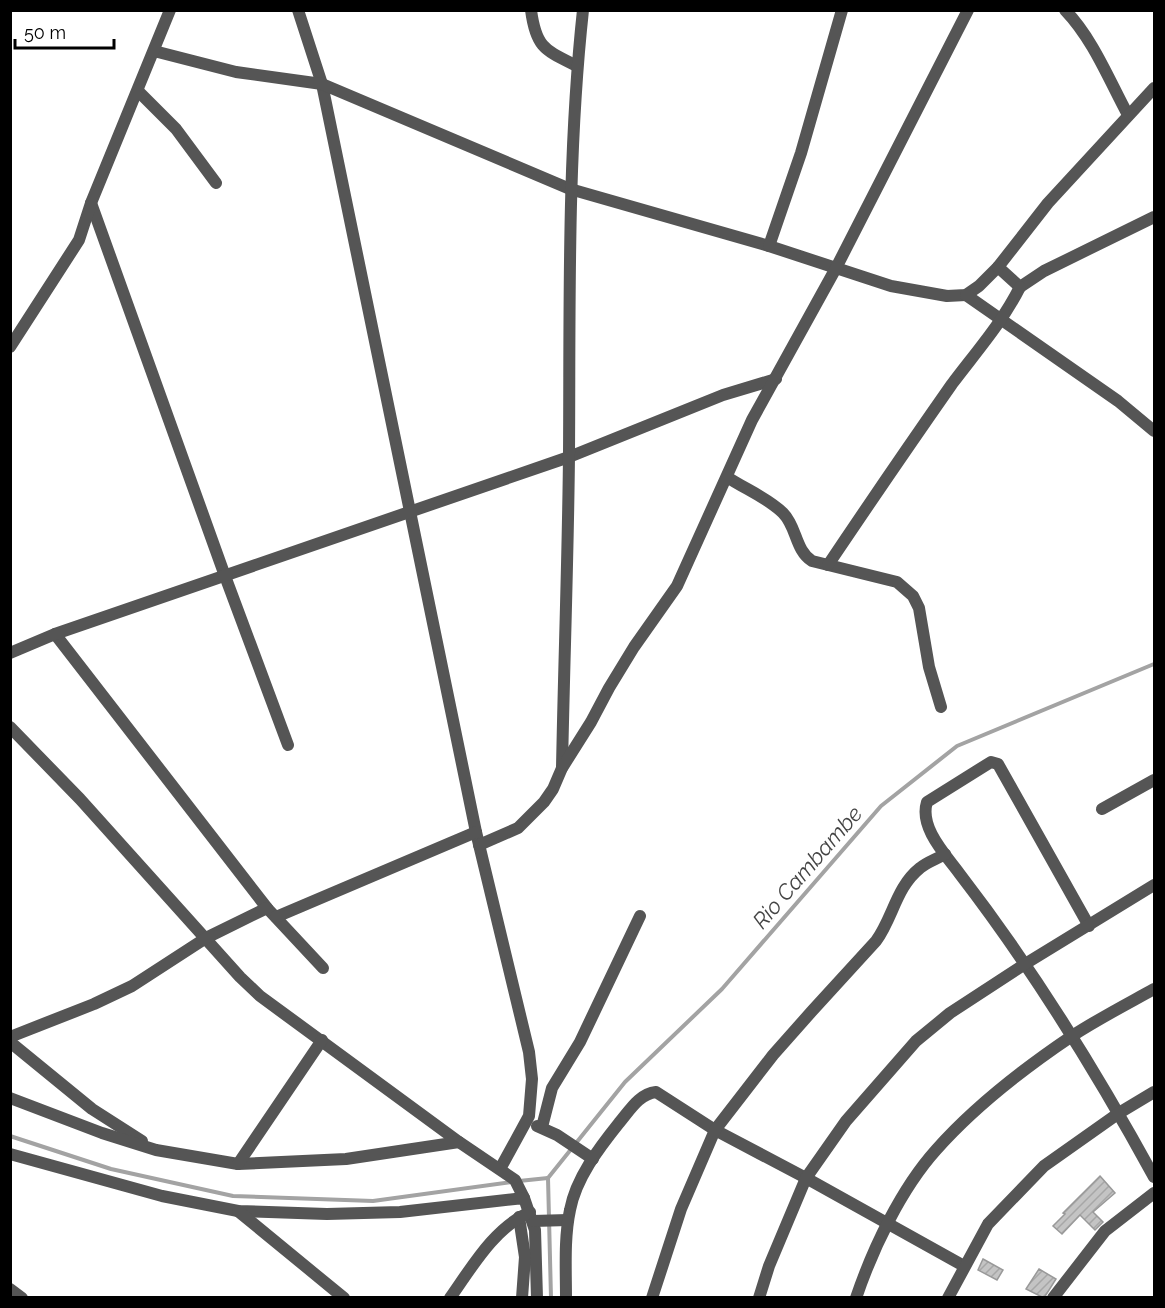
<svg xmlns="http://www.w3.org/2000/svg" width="1165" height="1308" viewBox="0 0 1165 1308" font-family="Raleway,sans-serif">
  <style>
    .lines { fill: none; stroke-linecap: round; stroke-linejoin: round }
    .stream { stroke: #a3a3a3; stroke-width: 4 }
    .building { fill: url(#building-hatch); stroke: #999; stroke-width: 1.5 }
    .street { stroke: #555; stroke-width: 12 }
    .labels { text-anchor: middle; stroke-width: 4.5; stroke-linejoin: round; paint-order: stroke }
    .water-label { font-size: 22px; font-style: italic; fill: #444; stroke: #fff }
  </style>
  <defs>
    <pattern id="building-hatch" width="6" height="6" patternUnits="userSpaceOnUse" patternTransform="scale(1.5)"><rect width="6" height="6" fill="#c4c4c4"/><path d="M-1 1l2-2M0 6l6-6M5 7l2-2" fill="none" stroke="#a7a7a7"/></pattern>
  </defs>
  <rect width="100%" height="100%" fill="#fff"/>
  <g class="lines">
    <g class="stream">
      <polyline points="10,1136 111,1169 233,1196 373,1201 512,1182"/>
      <polyline points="548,1178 625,1082 722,989 881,806 957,746 1154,664"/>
      <polyline points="548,1178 551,1298"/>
      <polyline points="519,1181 548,1178"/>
    </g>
  </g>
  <g class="building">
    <polygon points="1100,1176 1115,1193 1093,1212 1103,1222 1095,1230 1080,1215 1062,1234 1053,1226 1065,1214 1063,1213"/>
    <polygon points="983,1259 1003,1270 997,1280 978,1270"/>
    <polygon points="1039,1269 1056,1279 1044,1298 1026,1289"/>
  </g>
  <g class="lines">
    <g class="street">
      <polyline points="298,10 322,84 476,832 529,1052 532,1079 529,1116 500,1169"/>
      <path d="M531,10C536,48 545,50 577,66"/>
      <path d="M1065,10C1093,39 1109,80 1128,115"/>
      <polyline points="154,51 236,72 322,84 570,189 769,246 891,286 947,296 966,295 979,286 998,267 1020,287 1044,271 1154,217"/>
      <polyline points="138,91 176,129 216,183"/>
      <polyline points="91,203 225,576 288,745"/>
      <polyline points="769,246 801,153 842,10"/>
      <polyline points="998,267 1048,203 1154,88"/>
      <polyline points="966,295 1118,401 1154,431"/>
      <polyline points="10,347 79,240 91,203 170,10"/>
      <path d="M727,477C745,489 768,498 783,513C797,527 795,550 812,561L897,582L913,596L919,608L929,667L941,707"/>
      <path d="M828,565C869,504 910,444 952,384C976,352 1002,323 1020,287"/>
      <polyline points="55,634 267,908 323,968"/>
      <polyline points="10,653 55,634 569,457 723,395 776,379"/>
      <polyline points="10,727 80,799 240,977 260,996 459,1142 515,1180 524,1198"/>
      <path d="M562,768C564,663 568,559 569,455C570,306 567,158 583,10"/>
      <polyline points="1102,809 1154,780"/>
      <polyline points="479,845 518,828 544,802 553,789 562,768 591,722 609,688 634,647 677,586 752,420 836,268 968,10"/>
      <polyline points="276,917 476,832"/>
      <path d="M1089,926L998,764L991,762L927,802C919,827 945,854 959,873C1033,969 1096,1071 1154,1177"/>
      <polyline points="10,1037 94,1004 132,986 206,938 267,908"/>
      <polyline points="10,1042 92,1109 142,1141"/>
      <polyline points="10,1098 102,1133 156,1150 238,1164 346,1159 459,1142"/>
      <polyline points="537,1126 557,1135 593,1159"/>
      <polyline points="542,1127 552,1088 580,1042 640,916"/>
      <polyline points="10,1154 162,1196 238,1211 327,1214 400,1212 524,1198 535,1230 537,1298"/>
      <polyline points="238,1164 322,1040"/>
      <polyline points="238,1211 344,1298"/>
      <polyline points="519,1217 525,1257 522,1298"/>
      <polyline points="533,1221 568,1220"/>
      <polyline points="10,1289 22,1298"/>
      <path d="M450,1298C472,1267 494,1228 530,1212"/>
      <path d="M566,1298C566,1269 564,1238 570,1210C576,1178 599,1148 619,1123C630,1110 639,1094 656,1092L715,1130L806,1178L964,1266"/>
      <path d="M652,1298L681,1209L715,1130L773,1055L812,1011L876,941C893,918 896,887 920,868C927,862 937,859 945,854"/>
      <polyline points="759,1298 769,1266 806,1178 846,1121 916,1041 950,1013 1025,964 1154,885"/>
      <path d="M856,1298C873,1248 901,1189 936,1150C975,1106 1023,1069 1072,1036C1098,1019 1127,1004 1154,989"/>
      <polyline points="948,1298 988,1224 1044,1166 1119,1113 1154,1092"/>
      <polyline points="1053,1298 1105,1231 1154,1193"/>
    </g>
  </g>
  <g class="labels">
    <g class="water-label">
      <text transform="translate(807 867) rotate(-49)" y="8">Rio Cambambe</text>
    </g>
  </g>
  <rect width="1165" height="1308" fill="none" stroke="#000000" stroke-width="24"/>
  <path d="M15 39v9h99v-9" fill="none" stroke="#000000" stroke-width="3"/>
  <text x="24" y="39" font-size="18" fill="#000000" stroke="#ffffff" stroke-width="4.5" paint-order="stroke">50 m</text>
</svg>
